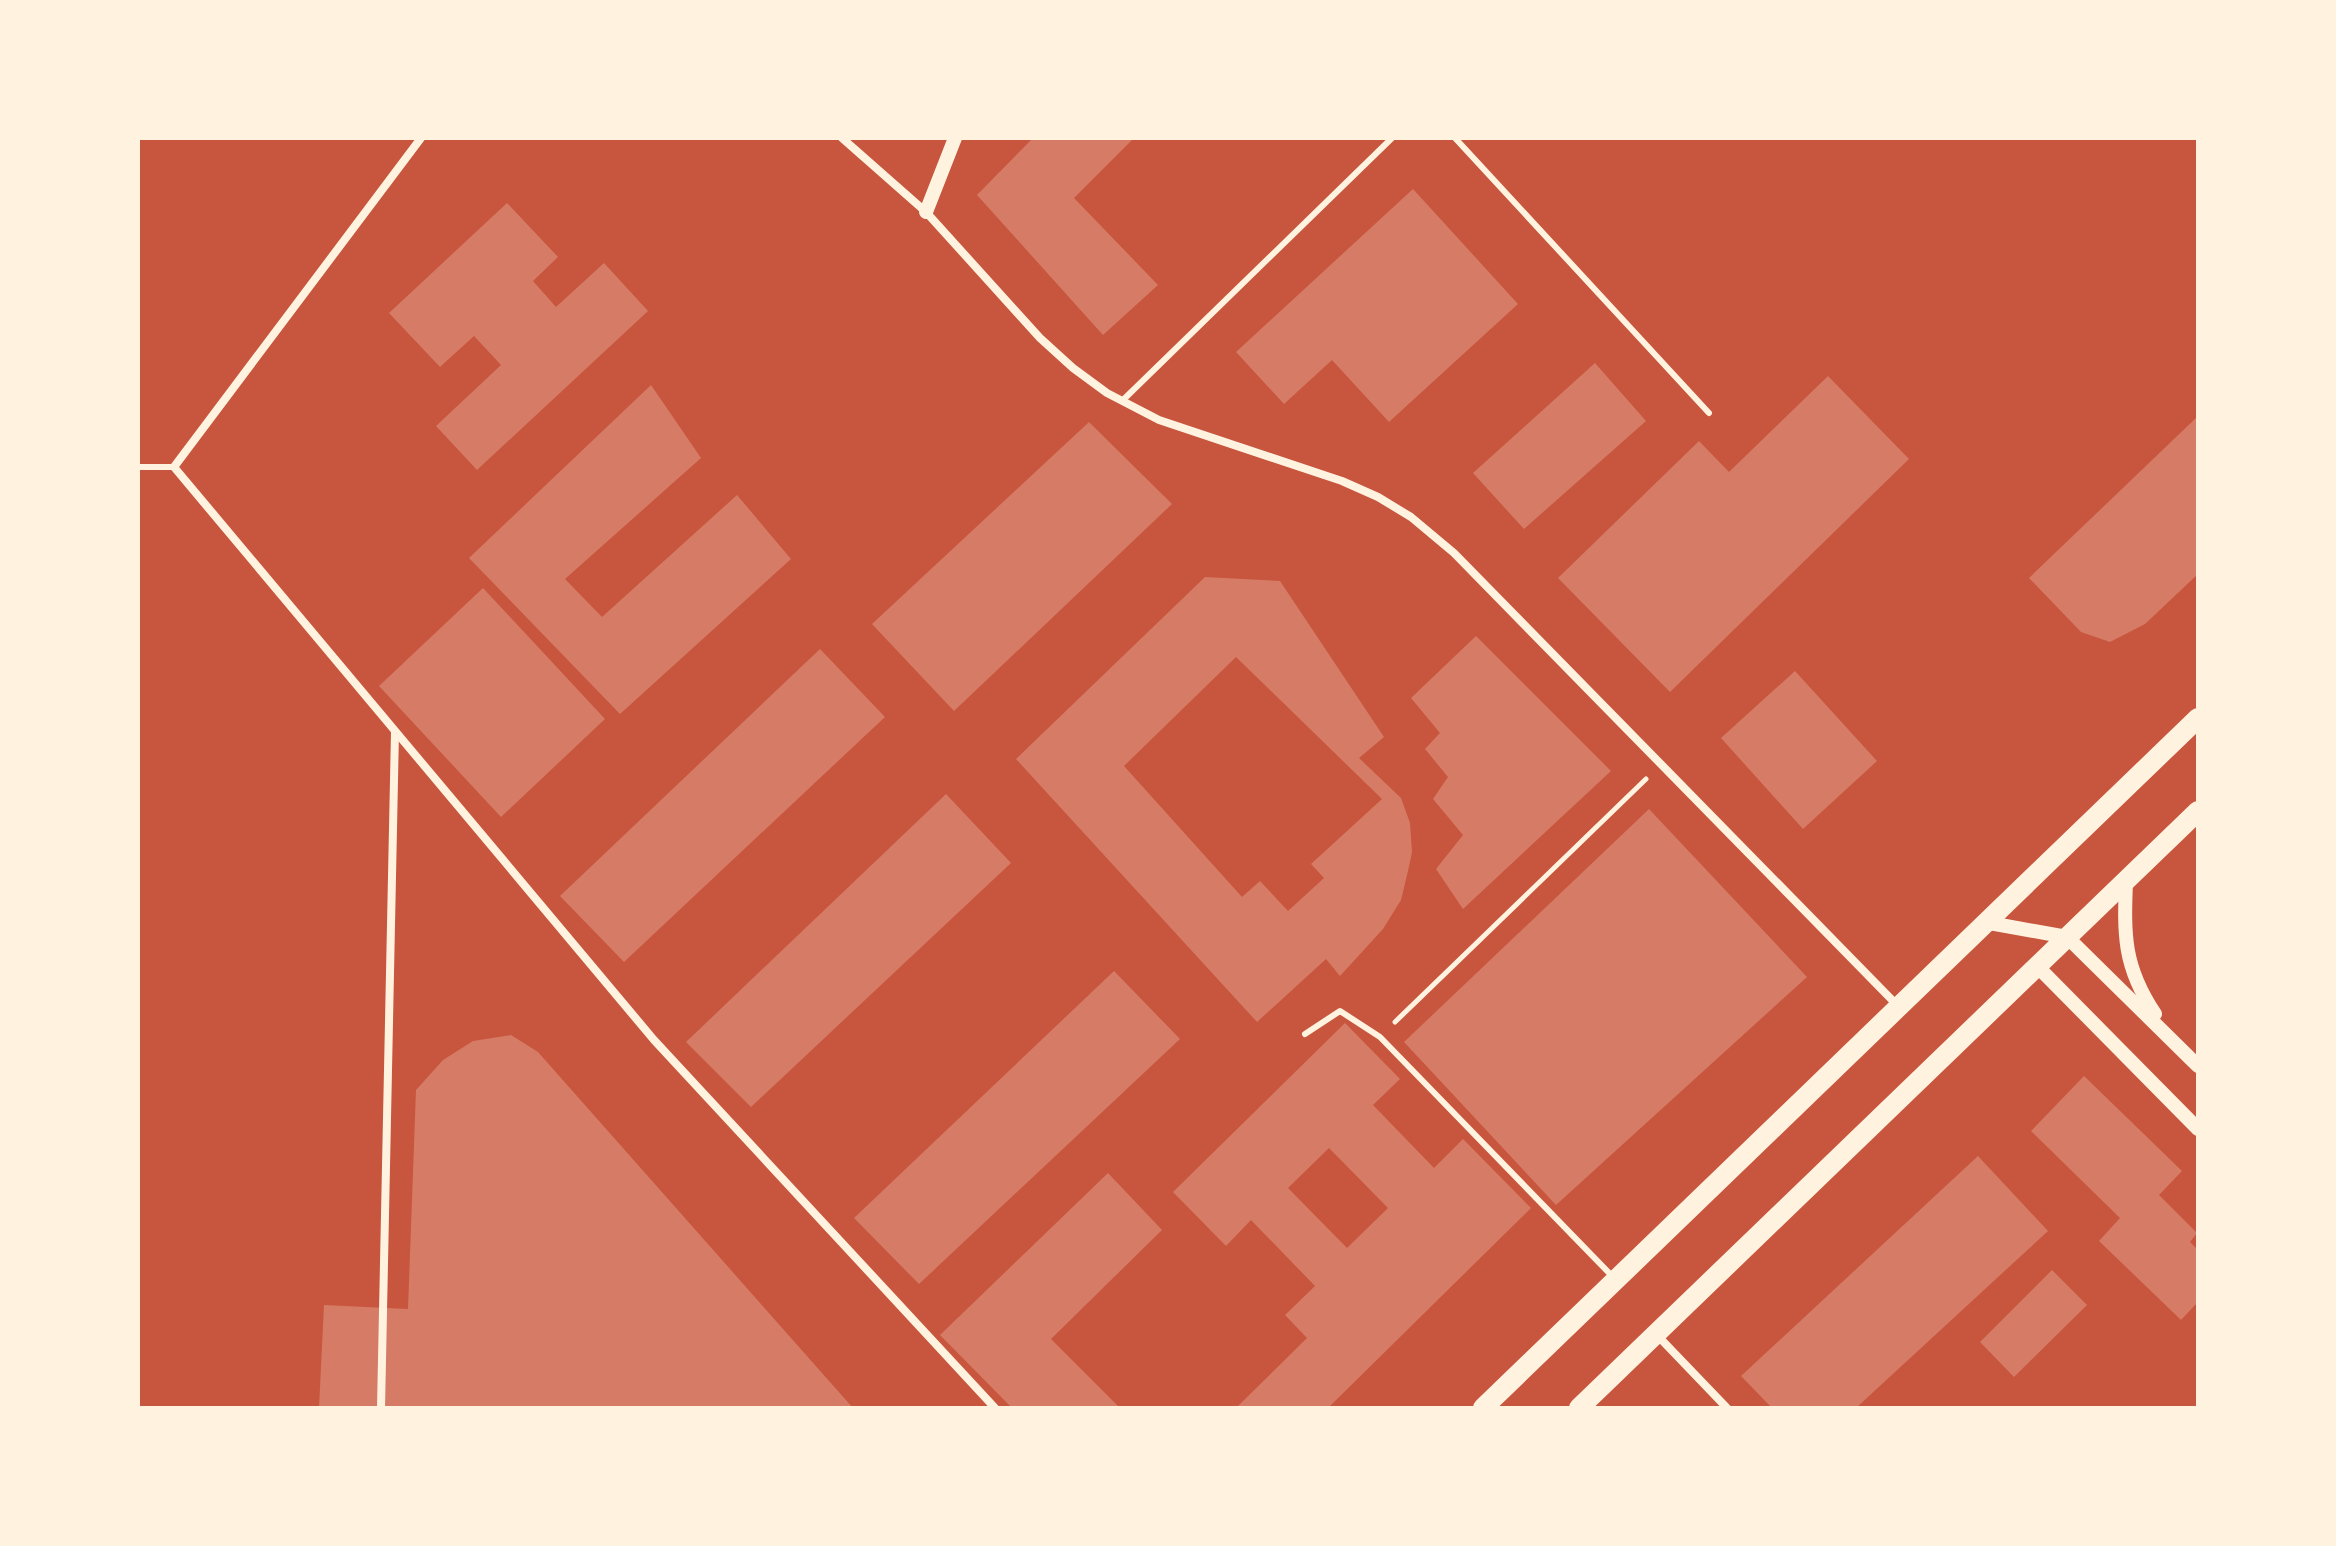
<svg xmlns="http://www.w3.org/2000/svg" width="2336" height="1546" viewBox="0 0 2336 1546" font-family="Raleway,sans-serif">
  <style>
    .building { fill: #d67c66; fill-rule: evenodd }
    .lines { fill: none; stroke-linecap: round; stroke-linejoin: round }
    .path { stroke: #fff3e0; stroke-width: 5 }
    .service { stroke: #fff3e0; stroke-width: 6 }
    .minor { stroke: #fff3e0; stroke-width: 8 }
    .tertiary { stroke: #fff3e0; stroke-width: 14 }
    .primary { stroke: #fff3e0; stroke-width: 20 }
  </style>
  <rect width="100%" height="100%" fill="#c8553d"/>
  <g class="building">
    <polygon points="1033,138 1134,138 1074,198 1158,285 1103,335 977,195"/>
    <polygon points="1413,189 1518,304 1389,422 1332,360 1284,404 1236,352"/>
    <polygon points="507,203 558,257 533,281 556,307 604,263 648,311 477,470 436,426 501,365 474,336 440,367 389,313"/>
    <polygon points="1595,363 1646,421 1524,529 1473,473"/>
    <polygon points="1828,376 1909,459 1670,692 1558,578 1699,441 1729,472"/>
    <polygon points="651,385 701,458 565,579 602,617 737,495 791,559 620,714 469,558"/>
    <polygon points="2198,416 2198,574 2145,624 2110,642 2081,632 2029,578"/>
    <polygon points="1089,422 1172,504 954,711 872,624"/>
    <path d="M1205,577L1280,581L1384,737L1359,758L1401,798L1410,823L1412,852L1408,871L1401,900L1383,929L1340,976L1326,959L1257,1022L1016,759ZM1236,657L1382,799L1311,864L1324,878L1288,911L1260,881L1242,897L1124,766Z"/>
    <polygon points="483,588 605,719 501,817 379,686"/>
    <polygon points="1476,636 1611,771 1463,909 1436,869 1463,835 1433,799 1448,777 1425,749 1440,733 1411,698"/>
    <polygon points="820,649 885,717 624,962 560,896"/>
    <polygon points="1795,671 1877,761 1803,829 1721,738"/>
    <polygon points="946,794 1011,863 751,1107 686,1042"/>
    <polygon points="1649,809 1807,977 1556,1205 1404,1042"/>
    <polygon points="1114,971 1180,1039 919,1284 854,1218"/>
    <path d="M1345,1023L1400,1079L1373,1105L1434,1168L1463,1139L1531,1208L1328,1408H1236L1307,1338L1285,1315L1315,1286L1251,1220L1226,1246L1173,1192ZM1329,1148L1388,1208L1347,1248L1288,1188Z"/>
    <polygon points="511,1035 538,1052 853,1408 319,1408 324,1305 408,1309 416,1090 443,1060 473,1041"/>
    <polygon points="2084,1076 2182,1171 2159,1195 2197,1233 2190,1242 2198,1250 2198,1302 2181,1320 2099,1241 2120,1218 2031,1131"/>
    <polygon points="1978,1156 2048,1231 1856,1408 1772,1408 1741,1376"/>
    <polygon points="1108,1173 1162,1230 1051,1339 1120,1408 1012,1408 940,1335"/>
    <polygon points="2052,1270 2087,1305 2014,1377 1980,1342"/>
  </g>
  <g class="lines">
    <polyline class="path" points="1395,1022 1646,779"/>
    <g class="service">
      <polyline points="1455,138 1709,413"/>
      <polyline points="1122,401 1392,138"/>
      <polyline points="138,467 174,467"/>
      <polyline points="1305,1034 1340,1011 1380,1037 1613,1277"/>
    </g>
    <g class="minor">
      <polyline points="421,138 174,467 654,1040 995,1408"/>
      <polyline points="842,138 926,212 1040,338 1073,368 1107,393 1159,420 1342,481 1378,497 1411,517 1454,553 1897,1005"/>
      <polyline points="1656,1334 1727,1408"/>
      <polyline points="381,1408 395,732"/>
    </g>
    <g class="tertiary">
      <polyline points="926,212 955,138"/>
      <path d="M2126,880C2124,935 2123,966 2155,1014"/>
      <polyline points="1984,922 2067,937 2198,1066"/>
      <polyline points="2037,966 2198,1129"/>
    </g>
    <g class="primary">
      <polyline points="1483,1408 2198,718"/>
      <polyline points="1579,1408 2198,811"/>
    </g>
  </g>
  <rect width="2336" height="1546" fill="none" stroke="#fff3e0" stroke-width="280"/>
</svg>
